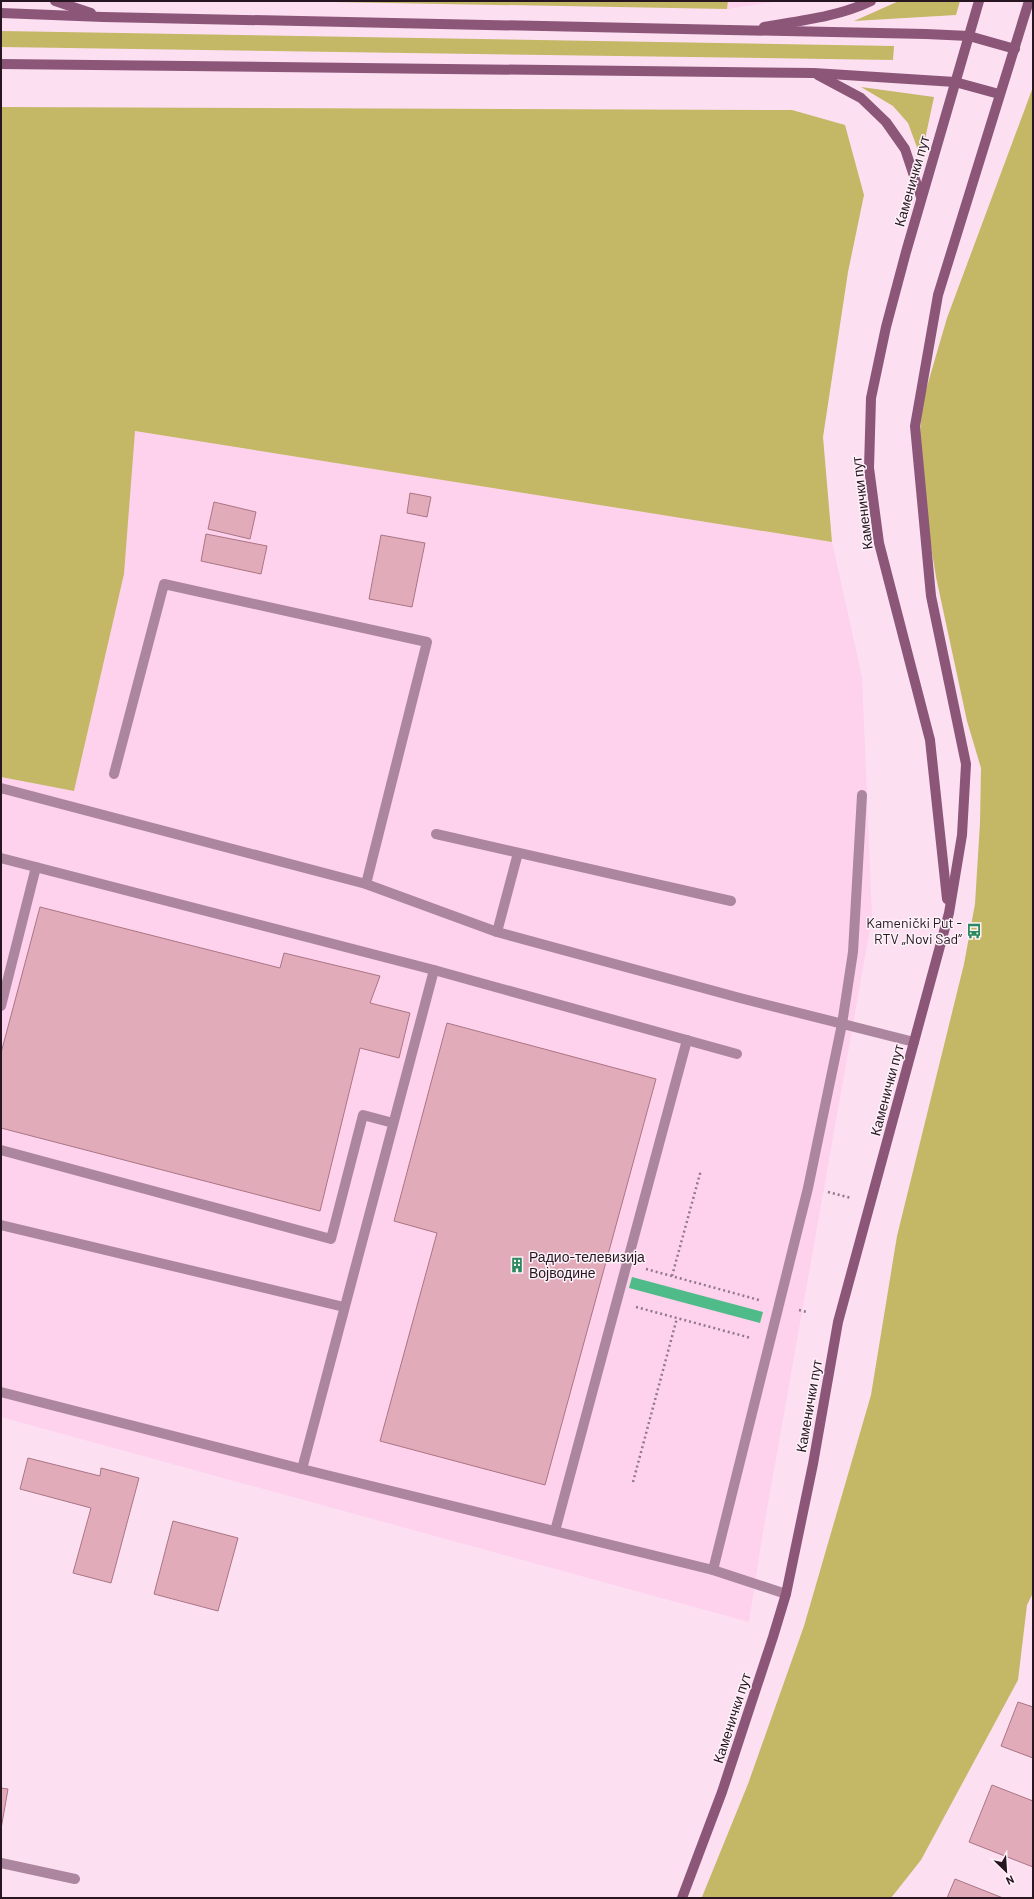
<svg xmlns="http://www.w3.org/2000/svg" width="1034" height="1899" viewBox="0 0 1034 1899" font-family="Barlow,sans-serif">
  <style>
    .built { fill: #fed1ec }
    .green { fill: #c4b766 }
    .water { fill: #4ebb89 }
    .building { fill: #e2abba; stroke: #a97584 }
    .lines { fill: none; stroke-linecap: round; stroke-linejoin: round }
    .path { stroke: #907988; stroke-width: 2.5; stroke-dasharray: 2 3; stroke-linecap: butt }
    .lane { stroke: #ac869e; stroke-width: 10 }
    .street { stroke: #ac869e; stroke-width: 10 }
    .secondary { stroke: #8c5679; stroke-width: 10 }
    .labels { text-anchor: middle; stroke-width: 3; stroke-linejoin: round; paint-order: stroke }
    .street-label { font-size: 14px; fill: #271621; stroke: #fdf2f8 }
    .poi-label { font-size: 14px; fill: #271621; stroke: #fdf2f8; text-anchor: end }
  </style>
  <rect width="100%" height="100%" fill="#fcdff1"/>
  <g class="built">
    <polygon points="728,1 780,1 727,9"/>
    <polygon points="134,431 832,542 862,677 872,917 761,1543 749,1622 1,1417 1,777 74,791 124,574"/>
  </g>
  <g class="green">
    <polygon points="278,1 728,1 727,9"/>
    <polygon points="899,1 960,1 956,15 854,21"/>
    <polygon points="1,31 894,46 893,60 1,47"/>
    <polygon points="861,87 934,97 921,158 908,123 893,106"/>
    <polygon points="1033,87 1033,1593 1027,1605 1018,1680 921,1860 891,1898 705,1898 702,1897 748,1784 804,1626 871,1395 897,1236 964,964 975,904 980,823 981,768 967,721 936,577 925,509 920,441 921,407 947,318"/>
    <polygon points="1,107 792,110 845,125 864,195 848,272 823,437 832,542 135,431 124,574 74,791 1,777"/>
  </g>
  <polygon class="water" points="632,1277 763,1312 760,1323 629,1288"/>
  <g class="building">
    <polygon points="410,493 431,497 427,517 407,513"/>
    <polygon points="214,502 256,512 250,539 208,529"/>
    <polygon points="206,534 267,546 261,574 201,561"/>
    <polygon points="381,535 425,543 412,607 369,599"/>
    <polygon points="40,907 280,968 284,953 380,976 370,1003 410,1013 399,1058 360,1048 320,1211 1,1128 1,1053"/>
    <polygon points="447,1023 656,1079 545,1485 380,1441 437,1233 394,1221"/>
    <polygon points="28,1458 100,1476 101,1468 139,1478 111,1583 73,1573 91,1508 20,1489"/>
    <polygon points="173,1521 238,1538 218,1611 154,1594"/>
    <polygon points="1018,1702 1033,1707 1033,1758 1001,1746"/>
    <polygon points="992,1785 1033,1801 1033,1867 969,1842"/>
    <polygon points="1,1788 8,1789 1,1829"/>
    <polygon points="955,1879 1003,1898 947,1898"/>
  </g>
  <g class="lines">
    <g class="path">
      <polyline points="828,1192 851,1198"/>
      <polyline points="646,1269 759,1300"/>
      <polyline points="672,1276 701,1170"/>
      <polyline points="636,1307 751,1338"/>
      <polyline points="799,1310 807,1312"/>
      <polyline points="633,1482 677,1318"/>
    </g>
    <g class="lane">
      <polyline points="114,774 164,584 427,642 366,884"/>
      <polyline points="1,788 366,884 497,932 740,998 914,1042"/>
      <polyline points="436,834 731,901"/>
      <polyline points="1,858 434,970 737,1054"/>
      <polyline points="497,932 518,853"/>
      <polyline points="1,1006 36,867"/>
      <polyline points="1,1150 331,1239 363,1115 393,1123"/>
      <polyline points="1,1225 344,1307"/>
      <polyline points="302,1469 434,970"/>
      <polyline points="555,1531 687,1040"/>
      <polyline points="713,1570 808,1188 842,1024 853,952 862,795"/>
      <polyline points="1,1863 75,1879"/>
    </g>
    <polyline class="street" points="1,1392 302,1469 713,1570 786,1594"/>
    <g class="secondary">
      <polyline points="55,1 91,13"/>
      <polyline points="1,13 103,17 926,34 969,36 1015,49"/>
      <path d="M764,27C799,21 838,17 871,1"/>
      <polyline points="1,64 814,73 955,82 999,94"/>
      <polyline points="818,75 861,98 886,122 905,149 921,197"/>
      <polyline points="947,899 930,740 879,543 869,468 871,398 886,327 906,252 979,1"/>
      <polyline points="682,1898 722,1792 773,1637 786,1594 813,1464 838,1322 949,913 962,835 966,764 931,596 915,426 938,295 1029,1"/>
    </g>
  </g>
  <defs>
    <g id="bus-bare" transform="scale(1.2)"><path d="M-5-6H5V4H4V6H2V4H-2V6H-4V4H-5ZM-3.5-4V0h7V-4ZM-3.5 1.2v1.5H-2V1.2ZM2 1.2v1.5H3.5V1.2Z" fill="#2b8960" stroke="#fdf2f8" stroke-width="2.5" paint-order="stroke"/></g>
    <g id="building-bare" transform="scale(1.2)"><path d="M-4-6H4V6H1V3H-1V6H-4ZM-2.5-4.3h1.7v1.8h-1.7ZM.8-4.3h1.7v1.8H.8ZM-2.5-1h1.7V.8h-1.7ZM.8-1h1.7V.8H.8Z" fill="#2b8960" stroke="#fdf2f8" stroke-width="2.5" paint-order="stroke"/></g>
  </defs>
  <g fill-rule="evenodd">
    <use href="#bus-bare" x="974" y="931"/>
    <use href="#building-bare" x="517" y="1265"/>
  </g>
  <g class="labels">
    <g class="street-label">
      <text transform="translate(912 181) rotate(-74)" y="5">Каменички пут</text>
      <text transform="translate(862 503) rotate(-97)" y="5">Каменички пут</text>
      <text transform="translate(887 1090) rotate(-75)" y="5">Каменички пут</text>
      <text transform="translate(809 1406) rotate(-80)" y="5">Каменички пут</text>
      <text transform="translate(732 1718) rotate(-72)" y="5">Каменички пут</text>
    </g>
    <g class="poi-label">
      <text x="962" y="928">Kamenički Put -<tspan x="962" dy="16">RTV „Novi Sad”</tspan></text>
      <text x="529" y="1262" text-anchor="start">Радио-телевизија<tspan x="529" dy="16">Војводине</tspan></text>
    </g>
  </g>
  <rect width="1034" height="1899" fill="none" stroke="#271621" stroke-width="4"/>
  <g transform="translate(1006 1871) rotate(155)" stroke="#fdf2f8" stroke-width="3" paint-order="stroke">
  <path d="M0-3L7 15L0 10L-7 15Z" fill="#271621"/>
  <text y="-6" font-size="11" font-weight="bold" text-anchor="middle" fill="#271621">N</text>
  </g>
</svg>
